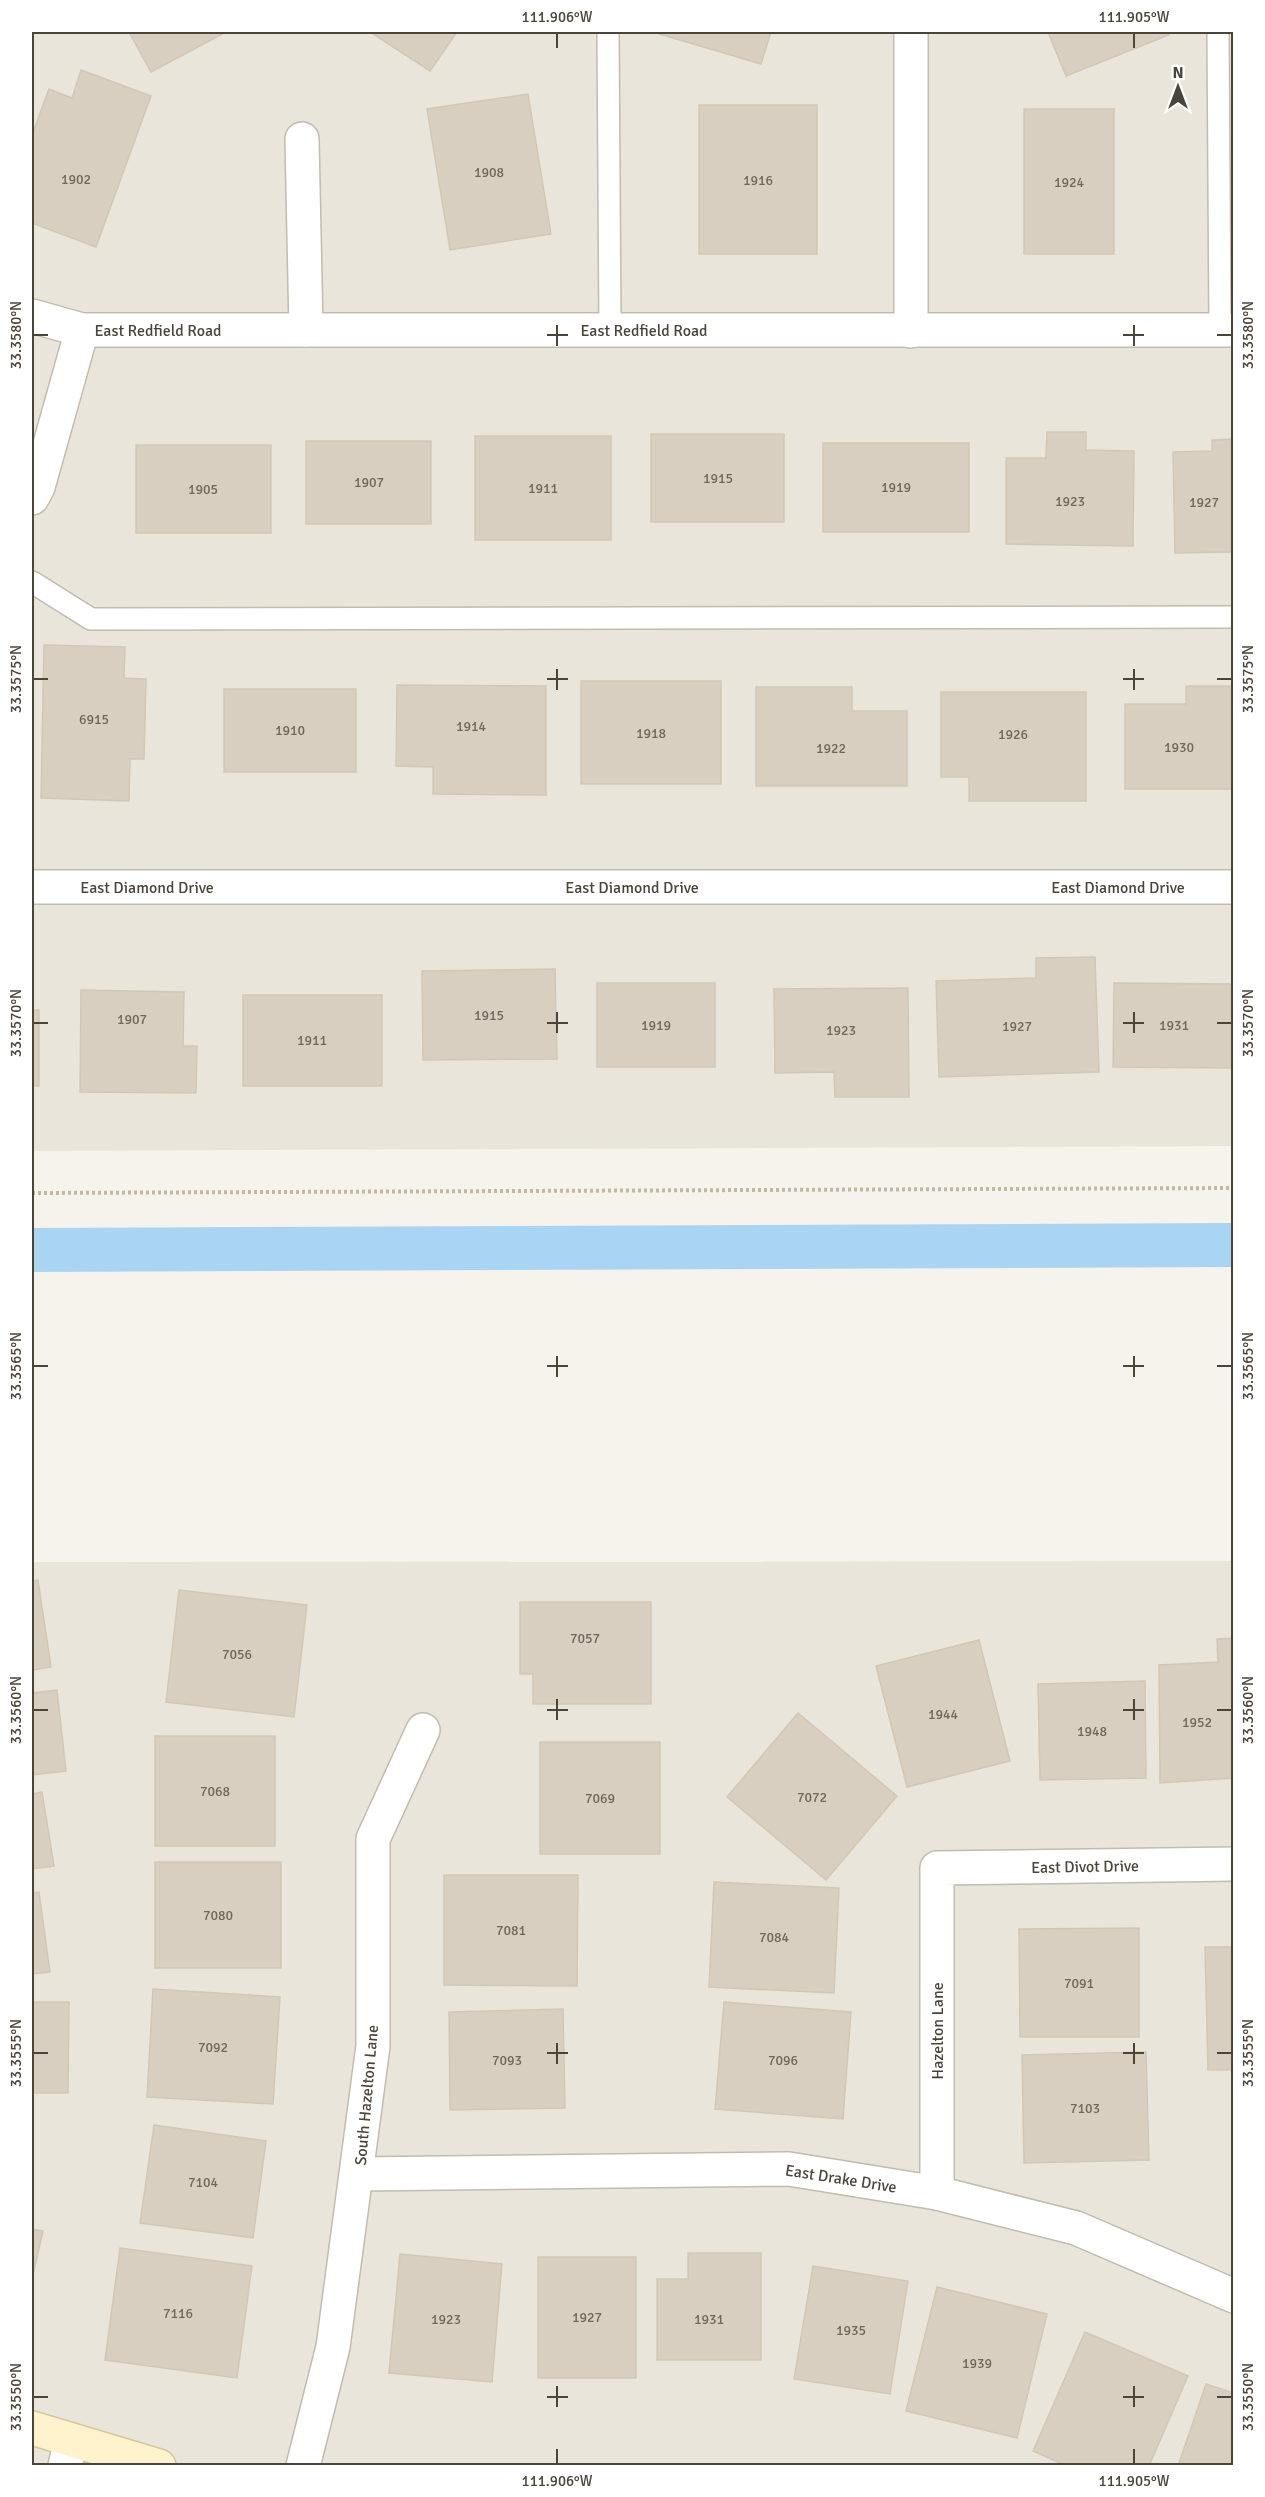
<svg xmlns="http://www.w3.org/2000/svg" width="1265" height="2497" viewBox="0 0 1265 2497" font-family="Signika,sans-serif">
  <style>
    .residential { fill: #eae5da }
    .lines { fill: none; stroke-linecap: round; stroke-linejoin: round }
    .canal { stroke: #a9d4f2; stroke-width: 44 }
    .building { fill: #d8cfc1; stroke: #d3c7b4; stroke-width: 1.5 }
    .lane-casing { stroke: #c2bbae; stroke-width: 24 }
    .street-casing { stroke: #c2bbae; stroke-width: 36 }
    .secondary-casing { stroke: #d6c79b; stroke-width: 36 }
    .path { stroke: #c4b79f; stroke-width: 4; stroke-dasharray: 3 3; stroke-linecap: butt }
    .lane { stroke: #fff; stroke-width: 21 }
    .street { stroke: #fff; stroke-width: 33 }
    .secondary { stroke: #fff3cd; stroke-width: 33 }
    .ticks { fill: none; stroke: #4b4439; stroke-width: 2 }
    .labels { text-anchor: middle; stroke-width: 6; stroke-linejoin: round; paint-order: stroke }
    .number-label { font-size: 14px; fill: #6e675b }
    .street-label { font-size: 16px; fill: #4b4439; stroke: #fff }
    .neatline { fill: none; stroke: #4b4439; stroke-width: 2 }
    .ticks-label { font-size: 15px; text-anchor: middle; fill: #4b4439 }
  </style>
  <rect width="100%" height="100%" fill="#f6f3ec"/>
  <g class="residential">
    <polygon points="32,32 1233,32 1233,1146 32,1151"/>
    <polygon points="1233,1561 1233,2465 32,2465 32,1562"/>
  </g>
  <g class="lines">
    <polyline class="canal" points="32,1250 1234,1245"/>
  </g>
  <g class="building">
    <polygon points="129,32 226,32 151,72"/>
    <polygon points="370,32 457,32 430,71"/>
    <polygon points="659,32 771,32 761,64 659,34"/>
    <polygon points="1048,32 1167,32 1169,35 1066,76"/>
    <polygon points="81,70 151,96 96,247 32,223 32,135 49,89 72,98"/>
    <polygon points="528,94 551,234 450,250 427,109"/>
    <rect x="699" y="105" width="118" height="149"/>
    <rect x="1024" y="109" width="90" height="145"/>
    <polygon points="1047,432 1086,432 1086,450 1134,451 1133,546 1006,544 1006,458 1046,458"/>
    <rect x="651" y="434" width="133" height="88"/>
    <rect x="475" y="436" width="136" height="104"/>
    <polygon points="1234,439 1234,552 1175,553 1173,452 1212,451 1212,440"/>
    <rect x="306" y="441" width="125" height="83"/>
    <rect x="823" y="443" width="146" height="89"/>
    <rect x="136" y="445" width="135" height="88"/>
    <polygon points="44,645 125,647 124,678 146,679 144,759 130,759 129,801 41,798"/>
    <rect x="581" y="681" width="140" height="103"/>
    <polygon points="397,685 546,686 546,795 433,794 433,767 396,766"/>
    <polygon points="1186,686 1234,686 1234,789 1125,789 1125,704 1186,704"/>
    <polygon points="756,687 852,687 852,711 907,711 907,786 756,786"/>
    <rect x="224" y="689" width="132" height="83"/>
    <polygon points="941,692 1086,692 1086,801 969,801 969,777 941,777"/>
    <polygon points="1095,957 1099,1072 939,1077 936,981 1036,978 1036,958"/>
    <polygon points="555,969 557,1059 423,1060 422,971"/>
    <rect x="597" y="983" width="118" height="84"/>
    <polygon points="1114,983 1234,984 1234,1068 1113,1067"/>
    <polygon points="908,988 909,1097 835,1097 834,1072 775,1073 774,989"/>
    <polygon points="81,990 184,992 183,1046 197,1046 196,1093 80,1092"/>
    <rect x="243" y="995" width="139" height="91"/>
    <rect x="32" y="1010" width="7" height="76"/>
    <polygon points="38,1580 51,1667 32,1670 32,1581"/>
    <polygon points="179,1590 307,1605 294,1717 166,1702"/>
    <polygon points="520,1602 651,1602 651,1704 533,1704 533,1674 520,1674"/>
    <polygon points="1234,1638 1234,1778 1160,1783 1159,1665 1218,1662 1217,1639"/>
    <polygon points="979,1640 1010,1761 907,1787 876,1666"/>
    <polygon points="1145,1681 1146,1778 1040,1780 1038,1684"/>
    <polygon points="57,1690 66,1771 32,1775 32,1693"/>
    <polygon points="798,1713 897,1796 826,1880 727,1797"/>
    <rect x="155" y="1736" width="120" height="110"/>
    <rect x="540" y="1742" width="120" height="112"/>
    <polygon points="42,1792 54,1866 32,1869 32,1794"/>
    <rect x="155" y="1862" width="126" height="106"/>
    <polygon points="444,1875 578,1875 577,1986 444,1985"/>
    <polygon points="714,1882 839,1888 834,1993 709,1987"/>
    <polygon points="39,1892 50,1972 32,1974 32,1893"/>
    <polygon points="1139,1928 1139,2037 1020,2037 1019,1929"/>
    <polygon points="1205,1947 1234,1947 1234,2070 1208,2070"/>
    <polygon points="153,1989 280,1997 273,2104 147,2097"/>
    <polygon points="32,2002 69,2002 68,2093 32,2093"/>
    <polygon points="724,2002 851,2012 843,2119 715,2109"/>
    <polygon points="563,2009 565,2108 450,2110 449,2012"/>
    <polygon points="1146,2052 1149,2160 1024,2163 1022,2055"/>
    <polygon points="154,2125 266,2141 253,2238 140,2223"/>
    <polygon points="32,2229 43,2231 32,2279"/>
    <polygon points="120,2248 252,2266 237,2378 105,2360"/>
    <polygon points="688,2253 761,2253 761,2360 657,2360 657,2279 688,2279"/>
    <polygon points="400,2254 502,2264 492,2382 389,2373"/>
    <rect x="538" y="2257" width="98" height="121"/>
    <polygon points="813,2266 908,2281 890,2394 794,2379"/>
    <polygon points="937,2287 1047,2314 1017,2438 906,2411"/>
    <polygon points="1085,2332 1188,2376 1149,2466 1067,2466 1033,2451"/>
    <polygon points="1206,2384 1234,2393 1234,2466 1178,2466"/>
  </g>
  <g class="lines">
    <g class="lane-casing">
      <g id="lane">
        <polyline points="608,32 610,330"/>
        <polyline points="1218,32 1220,330"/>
        <polyline points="32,582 91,619 1234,617"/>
      </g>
    </g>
    <g class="street-casing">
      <g id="street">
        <polyline points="911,34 911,331"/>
        <polyline points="302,139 306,330"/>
        <polyline points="32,316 82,330 1234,330"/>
        <polyline points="32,498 38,487 82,330"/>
        <polyline points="32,887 1234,887"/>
        <polyline points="358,2174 789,2169 937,2193 1076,2228 1234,2296"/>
        <polyline points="937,2193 937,1868 1234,1864"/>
        <polyline points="65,2466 71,2440"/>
        <polyline points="303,2466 333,2347 373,2046 373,1839 423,1730"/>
      </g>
    </g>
    <g class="secondary-casing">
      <polyline id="secondary" points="32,2428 159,2466"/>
    </g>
    <polyline class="path" points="32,1193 1234,1188"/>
    <use href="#lane" class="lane"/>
    <use href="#street" class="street"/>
    <use href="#secondary" class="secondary"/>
  </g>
  <path class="ticks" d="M557,33V48M1134,33V48M557,325V346M1134,325V346M33,335H48M547,335H568M1123,335H1144M1217,335H1232M557,669V690M1134,669V690M33,679H48M547,679H568M1123,679H1144M1217,679H1232M557,1012V1033M1134,1012V1033M33,1023H48M547,1023H568M1123,1023H1144M1217,1023H1232M557,1356V1377M1134,1356V1377M33,1366H48M547,1366H568M1123,1366H1144M1217,1366H1232M557,1699V1720M1134,1699V1720M33,1710H48M547,1710H568M1123,1710H1144M1217,1710H1232M557,2043V2064M1134,2043V2064M33,2053H48M547,2053H568M1123,2053H1144M1217,2053H1232M557,2386V2407M1134,2386V2407M33,2397H48M547,2397H568M1123,2397H1144M1217,2397H1232M557,2449V2464M1134,2449V2464"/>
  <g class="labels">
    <g class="number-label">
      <text x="489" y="177">1908</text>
      <text x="76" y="184">1902</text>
      <text x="758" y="185">1916</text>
      <text x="1069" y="187">1924</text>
      <text x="718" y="483">1915</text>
      <text x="369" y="487">1907</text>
      <text x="896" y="492">1919</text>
      <text x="543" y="493">1911</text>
      <text x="203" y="494">1905</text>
      <text x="1070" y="506">1923</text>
      <text x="1204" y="507">1927</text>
      <text x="94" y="724">6915</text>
      <text x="471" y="731">1914</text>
      <text x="290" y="735">1910</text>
      <text x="651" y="738">1918</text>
      <text x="1013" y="739">1926</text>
      <text x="1179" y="752">1930</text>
      <text x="831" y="753">1922</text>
      <text x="489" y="1020">1915</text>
      <text x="132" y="1024">1907</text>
      <text x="656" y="1030">1919</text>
      <text x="1174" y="1030">1931</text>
      <text x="1017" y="1031">1927</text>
      <text x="841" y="1035">1923</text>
      <text x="312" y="1045">1911</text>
      <text x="585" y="1643">7057</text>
      <text x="237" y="1659">7056</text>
      <text x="943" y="1719">1944</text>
      <text x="1197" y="1727">1952</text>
      <text x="1092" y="1736">1948</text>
      <text x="215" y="1796">7068</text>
      <text x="812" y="1802">7072</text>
      <text x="600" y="1803">7069</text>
      <text x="218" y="1920">7080</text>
      <text x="511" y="1935">7081</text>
      <text x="774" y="1942">7084</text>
      <text x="1079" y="1988">7091</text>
      <text x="213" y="2052">7092</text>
      <text x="507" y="2065">7093</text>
      <text x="783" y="2065">7096</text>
      <text x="1085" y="2113">7103</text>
      <text x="203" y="2187">7104</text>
      <text x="178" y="2318">7116</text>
      <text x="587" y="2322">1927</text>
      <text x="446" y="2324">1923</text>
      <text x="709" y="2324">1931</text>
      <text x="851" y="2335">1935</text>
      <text x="977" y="2368">1939</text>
    </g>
    <g class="street-label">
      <text x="158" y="336">East Redfield Road</text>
      <text x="644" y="336">East Redfield Road</text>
      <text x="147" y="893">East Diamond Drive</text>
      <text x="632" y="893">East Diamond Drive</text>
      <text x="1118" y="893">East Diamond Drive</text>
      <text transform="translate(1085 1866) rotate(-1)" y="6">East Divot Drive</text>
      <text transform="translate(937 2031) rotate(-90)" y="6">Hazelton Lane</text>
      <text transform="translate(366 2095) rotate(-85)" y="6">South Hazelton Lane</text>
      <text transform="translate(841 2178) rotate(9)" y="6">East Drake Drive</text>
    </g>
  </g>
  <rect width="1265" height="2497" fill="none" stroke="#ffffff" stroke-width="66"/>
  <g transform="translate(1178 87)" stroke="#ffffff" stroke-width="4.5" paint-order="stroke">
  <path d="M0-4.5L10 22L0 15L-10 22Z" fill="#4b4439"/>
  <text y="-9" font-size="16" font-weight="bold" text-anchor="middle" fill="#4b4439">N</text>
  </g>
  <rect x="33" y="33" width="1199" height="2431" class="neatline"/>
  <g class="ticks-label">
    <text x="557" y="22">111.906°W</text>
    <text x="1134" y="22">111.905°W</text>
    <text transform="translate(16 335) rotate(-90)" y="5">33.3580°N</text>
    <text transform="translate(1248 335) rotate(-90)" y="5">33.3580°N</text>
    <text transform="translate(16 679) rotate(-90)" y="5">33.3575°N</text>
    <text transform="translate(1248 679) rotate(-90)" y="5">33.3575°N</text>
    <text transform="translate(16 1023) rotate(-90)" y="5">33.3570°N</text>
    <text transform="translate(1248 1023) rotate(-90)" y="5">33.3570°N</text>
    <text transform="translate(16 1366) rotate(-90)" y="5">33.3565°N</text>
    <text transform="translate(1248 1366) rotate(-90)" y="5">33.3565°N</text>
    <text transform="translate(16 1710) rotate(-90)" y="5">33.3560°N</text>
    <text transform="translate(1248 1710) rotate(-90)" y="5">33.3560°N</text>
    <text transform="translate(16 2053) rotate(-90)" y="5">33.3555°N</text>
    <text transform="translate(1248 2053) rotate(-90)" y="5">33.3555°N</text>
    <text transform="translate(16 2397) rotate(-90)" y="5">33.3550°N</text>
    <text transform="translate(1248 2397) rotate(-90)" y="5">33.3550°N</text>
    <text x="557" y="2486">111.906°W</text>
    <text x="1134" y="2486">111.905°W</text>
  </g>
</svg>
